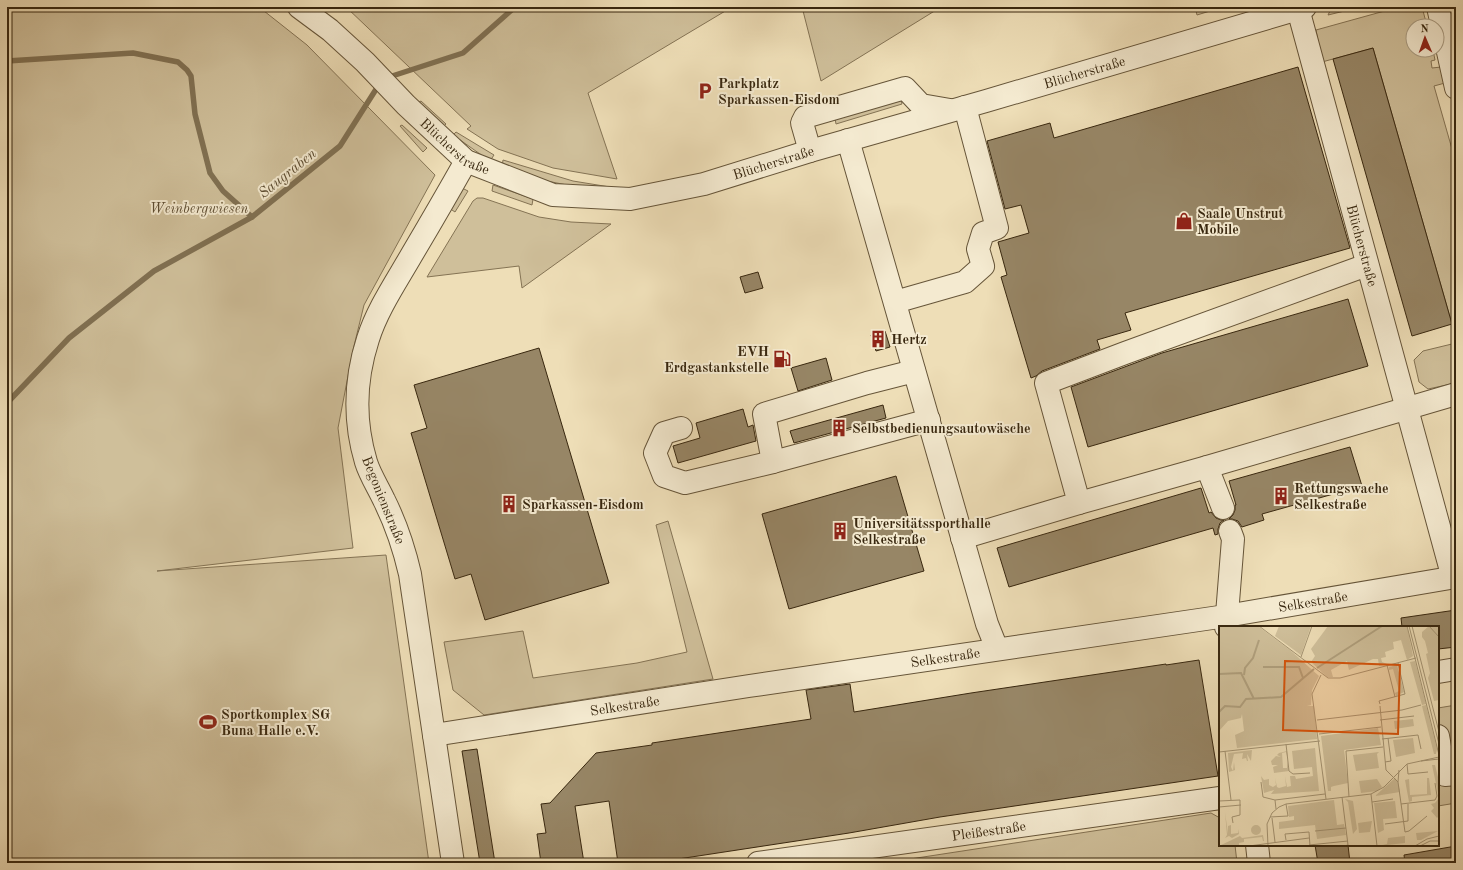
<svg xmlns="http://www.w3.org/2000/svg" width="1463" height="870" viewBox="0 0 1463 870" font-family="'Old Standard TT',serif">
  <style>
    .green { fill: #cfbf9a; stroke: #847354 }
    .lines { fill: none; stroke-linecap: round; stroke-linejoin: round }
    .stream { stroke: #807052; stroke-width: 5.5 }
    .building { fill: #978666; stroke: #38270f }
    .minor-casing { stroke: #665539; stroke-width: 24 }
    .minor { stroke: #f4ead0; stroke-width: 22 }
    .labels { text-anchor: middle; stroke-width: 4; stroke-linejoin: round; paint-order: stroke }
    .street-label { font-size: 14px; fill: #38270f; stroke: #f4ead0 }
    .poi-label { font-size: 14px; font-weight: bold; fill: #38270f; stroke: #f4ead0; text-anchor: start }
    .park-label { font-size: 14px; font-style: italic; fill: #5e4d32; stroke: #f4ead0 }
    .water-label { font-size: 15px; font-style: italic; fill: #5c4b30; stroke: #f4ead0 }
    .inset-river { fill: none; stroke: #b0a07e; stroke-width: 2 }
    .inset-road { fill: none; stroke: #a59574; stroke-width: 1 }
    .view { fill: #d6540c; fill-opacity: 0.15; stroke: #d6540c; stroke-width: 2 }
    .inset-edge { fill: none; stroke: #38270f; stroke-width: 2 }
  </style>
  <rect width="100%" height="100%" fill="#eedeb7"/>
  <filter id="stains"><feTurbulence type="fractalNoise" baseFrequency=".005" numOctaves="4"/><feColorMatrix values="0 0 0 0 .2 0 0 0 0 .09 0 0 0 0 .02 0 0 0 .5 -.17"/></filter>
  <radialGradient id="worn" r=".72"><stop offset=".6" stop-color="#630" stop-opacity="0"/><stop offset="1" stop-color="#630" stop-opacity=".3"/></radialGradient>
  <g class="green">
    <polygon points="7,7 259,7 307,45 435,175 364,305 353,350 338,428 353,548 157,571 386,555 429,863 7,863"/>
    <polygon points="346,7 732,7 588,93 617,179 553,168 498,149 467,129 471,126"/>
    <polygon points="802,7 941,7 821,81"/>
    <polygon points="1195,7 1223,7 1197,15"/>
    <polygon points="1338,7 1361,7 1328,15 1331,9"/>
    <polygon points="1399,7 1422,7 1427,26 1413,26 1413,50 1433,50 1435,60 1431,61 1432,68 1441,67 1445,83 1434,86 1456,163 1456,323 1452,324 1373,48 1322,62 1316,30"/>
    <polygon points="900,96 902,104 836,124 834,113"/>
    <polygon points="421,101 446,124 442,128 419,102"/>
    <polygon points="402,125 427,148 423,152 400,126"/>
    <polygon points="456,132 494,155 490,161 453,135"/>
    <polygon points="503,160 573,181 616,188 577,187 542,180 502,167"/>
    <polygon points="493,185 533,199 532,205 492,191"/>
    <polygon points="462,188 468,191 455,212 449,208"/>
    <polygon points="477,198 483,198 539,217 571,222 611,224 522,288 519,266 427,277 473,201"/>
    <polygon points="1456,343 1456,383 1428,389 1419,382 1414,360 1423,351"/>
    <polygon points="668,521 713,679 484,715 453,690 444,642 523,631 533,678 637,663 687,652 656,525"/>
    <polygon points="1456,705 1456,803 1438,806 1438,708"/>
    <polygon points="1211,813 1220,818 1220,845 1235,845 1237,863 884,863"/>
  </g>
  <g class="lines">
    <g class="stream">
      <polyline points="7,61 133,53 178,62 187,70 191,76 195,114 210,173 223,191 252,217"/>
      <polyline points="386,78 463,53 515,7"/>
      <polyline points="7,403 69,338 154,271 252,217 340,146 380,83"/>
    </g>
  </g>
  <g class="building">
    <polygon points="1373,48 1452,324 1412,336 1333,59"/>
    <polygon points="1298,67 1350,248 1125,313 1131,330 1097,340 1100,349 1042,371 1036,376 1031,378 1001,277 1007,275 998,242 1029,233 1021,205 1005,209 987,141 1050,123 1054,138"/>
    <polygon points="758,272 763,288 745,293 740,277"/>
    <polygon points="1348,299 1368,366 1088,447 1071,387 1162,353"/>
    <polygon points="885,331 890,347 876,351 871,335"/>
    <polygon points="539,348 609,583 485,620 471,574 455,579 411,433 427,428 414,385"/>
    <polygon points="826,358 832,380 798,391 791,368"/>
    <polygon points="883,405 886,418 794,443 790,431"/>
    <polygon points="743,409 748,427 753,425 756,441 678,463 673,446 700,438 696,423"/>
    <polygon points="1350,447 1362,486 1262,514 1264,520 1242,527 1238,521 1232,519 1229,519 1233,515 1235,510 1235,505 1236,505 1229,481"/>
    <polygon points="896,476 924,571 789,609 762,514"/>
    <polygon points="1201,488 1209,513 1211,512 1216,518 1221,520 1224,520 1220,523 1218,529 1218,534 1215,535 1213,528 1009,587 997,548"/>
    <polygon points="1456,610 1456,647 1438,649 1438,627 1402,627 1401,618"/>
    <polygon points="1199,660 1218,776 940,817 849,833 652,863 618,863 609,801 575,806 584,863 541,863 537,834 546,833 541,804 550,803 596,753 652,745 652,743 811,719 806,690 850,684 854,712 971,693 1166,664 1166,665"/>
    <polygon points="477,749 495,863 480,863 462,751"/>
    <polygon points="1315,845 1348,845 1350,863 1318,863"/>
    <polygon points="1456,846 1456,863 1405,863 1404,855"/>
  </g>
  <g class="lines">
    <g class="minor-casing">
      <g id="minor">
        <path id="s1" d="M299,7L330,30L365,62L406,105L466,161L553,195L630,199L704,184L810,151L986,101L1305,7"/>
        <polyline points="1438,7 1456,88"/>
        <path id="s2" d="M1298,9L1453,578"/>
        <polyline points="848,140 987,624 997,649"/>
        <polyline points="810,151 802,123 805,117 905,88 921,105 950,110"/>
        <polyline points="895,302 965,282 983,266 978,249 983,233 997,228 965,107"/>
        <polyline points="681,428 664,433 655,453 664,476 685,483 773,462 929,420"/>
        <polyline points="773,462 764,414 867,383 914,371"/>
        <polyline points="1079,503 1207,467"/>
        <polyline points="1223,508 1207,467 1456,394"/>
        <polyline points="962,538 1079,503 1046,383 1125,353 1367,265"/>
        <polyline points="1226,627 1233,539 1230,531"/>
        <polyline points="1438,672 1456,669"/>
        <path id="s3" d="M434,735L749,686L1226,616L1456,577"/>
        <polyline points="1438,736 1445,775 1456,774"/>
        <polyline points="1257,845 1259,863"/>
        <path d="M453,863L410,574C404,548 396,524 384,500C378,487 370,475 366,462C354,422 355,379 368,339C377,310 396,282 411,256C430,224 448,193 466,161"/>
        <path id="s4" d="M758,863L1220,798"/>
      </g>
    </g>
    <use href="#minor" class="minor"/>
  </g>
  <defs>
    <g id="parking-bare" transform="scale(1.38)"><path d="M-3.5-5.5H1a3.5 3.5 0 0 1 0 7H-1V5.5H-3.5ZM-1-3.4V-.6H.8a1.4 1.4 0 0 0 0-2.8Z" fill="#8f2418" stroke="#f4ead0" stroke-width="2.5" paint-order="stroke"/></g>
    <g id="shop-bare" transform="scale(1.38)"><path d="M-5-2.5h2.3a2.7 3.5 0 0 1 5.4 0H5L5.5 6h-11ZM-1.5-2.5h3a1.5 2.3 0 0 0-3 0Z" fill="#8f2418" stroke="#f4ead0" stroke-width="2.5" paint-order="stroke"/></g>
    <g id="building-bare" transform="scale(1.38)"><path d="M-4-6H4V6H1V3H-1V6H-4ZM-2.5-4.3h1.7v1.8h-1.7ZM.8-4.3h1.7v1.8H.8ZM-2.5-1h1.7V.8h-1.7ZM.8-1h1.7V.8H.8Z" fill="#8f2418" stroke="#f4ead0" stroke-width="2.5" paint-order="stroke"/></g>
    <g id="fuel-bare" transform="scale(1.38)"><path d="M-5.5-6h7V0h2V4h1.3V-2.5L3-4.5l.8-.8L6-3V5H2.5V1h-1V6h-7ZM-4.2-4.7v3.2H.2V-4.7Z" fill="#8f2418" stroke="#f4ead0" stroke-width="2.5" paint-order="stroke"/></g>
    <g id="stadium-bare" transform="scale(1.38)"><path d="M0-5a6.5 5 0 1 0 0 10a6.5 5 0 1 0 0-10ZM-3.5-1.8h7v3.6h-7Z" fill="#8f2418" stroke="#f4ead0" stroke-width="2.5" paint-order="stroke"/></g>
  </defs>
  <g fill-rule="evenodd">
    <use href="#parking-bare" x="705" y="91"/>
    <use href="#shop-bare" x="1184" y="221"/>
    <use href="#building-bare" x="878" y="339"/>
    <use href="#fuel-bare" x="782" y="359"/>
    <use href="#building-bare" x="839" y="428"/>
    <use href="#building-bare" x="1281" y="496"/>
    <use href="#building-bare" x="509" y="504"/>
    <use href="#building-bare" x="840" y="531"/>
    <use href="#stadium-bare" x="208" y="722"/>
  </g>
  <g class="labels">
    <g class="street-label">
      <text dy="5" stroke="none"><textPath href="#s1" startOffset="870">Blücherstraße</textPath></text>
      <text dy="5" stroke="none"><textPath href="#s1" startOffset="210">Blücherstraße</textPath></text>
      <text dy="5" stroke="none"><textPath href="#s1" startOffset="546">Blücherstraße</textPath></text>
      <text dy="5" stroke="none"><textPath href="#s2" startOffset="245">Blücherstraße</textPath></text>
      <text transform="translate(384 500) rotate(68)" y="5">Begonienstraße</text>
      <text dy="5" stroke="none"><textPath href="#s3" startOffset="889">Selkestraße</textPath></text>
      <text dy="5" stroke="none"><textPath href="#s3" startOffset="517">Selkestraße</textPath></text>
      <text dy="5" stroke="none"><textPath href="#s3" startOffset="193">Selkestraße</textPath></text>
      <text dy="5" stroke="none"><textPath href="#s4" startOffset="233">Pleißestraße</textPath></text>
    </g>
    <g class="poi-label">
      <text x="718" y="88">Parkplatz<tspan x="718" dy="16">Sparkassen-Eisdom</tspan></text>
      <text x="1197" y="218">Saale Unstrut<tspan x="1197" dy="16">Mobile</tspan></text>
      <text x="891" y="344">Hertz</text>
      <text x="769" y="356" text-anchor="end">EVH<tspan x="769" dy="16">Erdgastankstelle</tspan></text>
      <text x="852" y="433">Selbstbedienungsautowäsche</text>
      <text x="1294" y="493">Rettungswache<tspan x="1294" dy="16">Selkestraße</tspan></text>
      <text x="522" y="509">Sparkassen-Eisdom</text>
      <text x="853" y="528">Universitätssporthalle<tspan x="853" dy="16">Selkestraße</tspan></text>
      <text x="221" y="719">Sportkomplex SG<tspan x="221" dy="16">Buna Halle e.V.</tspan></text>
    </g>
    <g class="park-label">
      <text x="199" y="213">Weinbergwiesen</text>
    </g>
    <g class="water-label">
      <text transform="translate(287 173) rotate(-39)" y="5">Saugraben</text>
    </g>
  </g>
  <g transform="translate(1219 626)">
    <rect width="220" height="220" fill="#eedeb7"/>
    <path d="M0,0H39L71,24L100,50L93,64L92,79L88,80H95L98,113L18,122L16,109L25,105L23,88L22,92L9,95L0,105ZM60,0H92L82,29L56,10ZM109,0H188L194,30L188,34L182,14L174,16L175,23L166,26L167,31L162,32L163,36L168,38L160,40L159,33H154L130,44L128,35L112,44L114,51H108L92,36L96,30L92,23ZM210,0H220V74L215,75L209,52L211,47L207,28L209,27L206,15L203,11V6ZM196,35L207,78L203,79L191,36ZM178,39L185,66L177,70L176,67L180,65L174,43L170,44V41ZM207,79L218,123L217,128H215L203,80ZM194,93L195,100L176,103L175,95ZM159,102L162,119L125,124L129,157L115,160L112,161V165H109L102,110ZM194,112L196,127L177,131L174,114ZM96,122L100,165L52,168L55,164L45,167L42,150L45,154L50,153V159L54,161L57,159L56,152L58,161L60,162L67,160L66,150L68,161L72,160L71,150H76L77,153L94,150L93,141L75,143L73,125ZM33,124L32,135L28,128L29,135H28L27,132L23,133L24,127L15,128L12,141L14,145L15,136L16,144L10,146L9,127ZM68,125L69,134L67,126L63,127L64,142H68V135L70,145L55,147L54,141L59,139H53L52,135L57,130L62,131L58,129L60,127ZM160,126L158,128L160,142L137,145L134,129ZM213,139H216L220,155V190L218,192L212,185L215,182L212,178L216,177L220,172ZM176,152L179,156L181,166L156,170ZM208,152H210L212,169L193,171V175L190,176L186,154L190,153L191,169L208,168ZM158,153L163,161L158,165L142,167L140,155ZM126,173L134,175L138,203L134,208L129,176ZM115,174L118,199L125,198L127,209L98,213L96,199L60,203V196L75,194V190L70,191L69,180ZM176,175L178,192L164,193L165,204L159,207L155,177ZM6,186L9,208V200L12,199V208L19,207V203L20,208L13,212L10,210L6,212L8,209ZM153,195L151,206L140,207L139,197ZM32 204a5 5 0 1 1 10 0a5 5 0 1 1-10 0ZM219,205L202,214H198L197,207ZM44,209L45,215H40H44L43,211L25,213V216L20,217V220H0L21,210L23,212ZM186,210V217L159,220L168,218L169,212Z" fill="#cfbf9a"/>
    <path class="inset-river" d="M44,41H80L84,52M98,42L163,0M0,48L22,47L35,73M25,49L26,42L34,32L40,14M0,86L6,80L21,81L27,73L62,71L95,43"/>
    <path class="inset-road" d="M40,0L109,52H121L197,32M188,0L220,129M190,0L220,118M193,0L220,106M210,0L220,11M82,31L93,0M168,39L176,71M102,49L93,68L107,173M161,78L160,75L186,68L179,37M161,80L167,144L179,156L186,206L190,205L208,190M98,94L183,84L202,79M161,94L195,90M100,108L162,101M163,113L199,109L202,123M67,118L70,145L74,148L91,147M6,125L12,174M0,126L101,115M202,135L220,133M166,136L172,135L169,112M188,138L189,148L209,146M42,156L44,171L56,174L57,183M179,156L180,144M152,168L158,220M123,171L129,219L125,220M130,171L127,125L164,121M56,174L106,168M0,175L21,174V189L13,191L14,197M153,176L174,173M182,178L216,174L218,170L216,157M0,181L22,179M0,190V206M51,191L69,190L67,178M53,192L56,216M166,198L189,195V178M96,205L127,202M67,214L66,208L90,206L91,220M90,219L129,215M30,220L90,212M49,220L48,198L53,187L60,181L67,178L152,168L165,161L188,138L220,131M196,220L208,213L220,210M201,220L211,215H220"/>
    <path class="view" d="M66,35L181,39L179,108L64,104Z"/>
    <rect width="220" height="220" class="inset-edge"/>
  </g>
  <rect width="1463" height="870" fill="none" stroke="#eedeb7" stroke-width="24"/>
  <rect x="8" y="8" width="1447" height="854" fill="none" stroke="#38270f" stroke-width="2"/>
  <rect x="12" y="12" width="1439" height="846" fill="none" stroke="#38270f"/>
  <g transform="translate(1425 38) rotate(358)"><circle r="19" fill="#f4ead0" stroke="#a99c83"/>
  <path d="M0-3L7 15L0 10L-7 15Z" fill="#8f2418"/>
  <text y="-6" font-size="11" font-weight="bold" text-anchor="middle" fill="#38270f">N</text>
  </g>
  <rect width="100%" height="100%" filter="url(#stains)"/>
  <rect width="100%" height="100%" fill="url(#worn)"/>
</svg>
